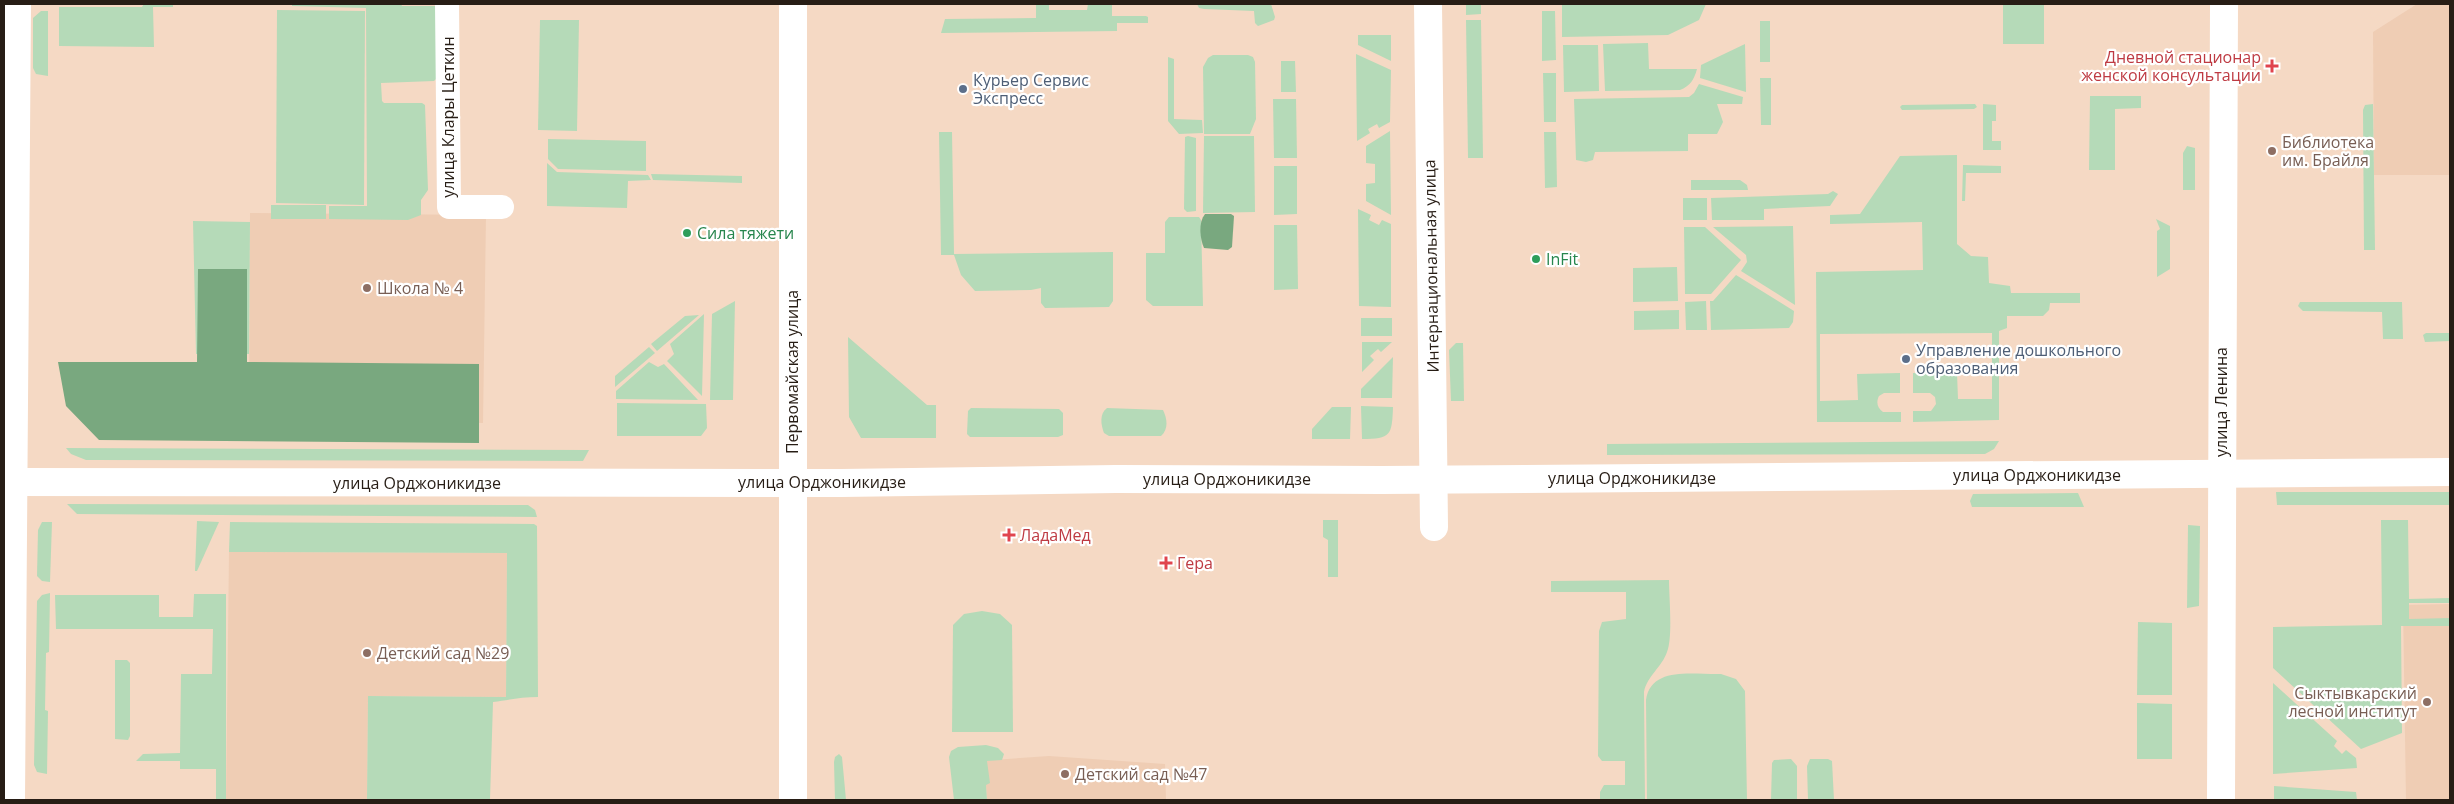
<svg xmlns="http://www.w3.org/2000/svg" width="2454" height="804" viewBox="0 0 2454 804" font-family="'Open Sans',sans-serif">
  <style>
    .built { fill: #efcdb4 }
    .green { fill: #b5dab8 }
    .forest { fill: #79a87f }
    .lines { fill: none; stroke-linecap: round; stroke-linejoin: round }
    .street { stroke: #fff; stroke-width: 24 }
    .secondary { stroke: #fff; stroke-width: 28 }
    .health-dot { fill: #e0444e; stroke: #fff; stroke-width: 2 }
    .service-dot { fill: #5c6f8a; stroke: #fff; stroke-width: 2 }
    .education-dot { fill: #8d6e63; stroke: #fff; stroke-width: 2 }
    .leisure-dot { fill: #2e9e5b; stroke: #fff; stroke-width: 2 }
    .labels { text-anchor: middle; stroke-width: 4.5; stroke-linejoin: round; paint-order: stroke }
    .health-label { font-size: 16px; fill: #be3a42; stroke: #fff; text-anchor: start }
    .service-label { font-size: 16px; fill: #4e5e75; stroke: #fff; text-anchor: start }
    .street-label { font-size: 16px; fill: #271d15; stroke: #fff }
    .education-label { font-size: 16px; fill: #785e54; stroke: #fff; text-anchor: start }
    .leisure-label { font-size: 16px; fill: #27864d; stroke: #fff; text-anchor: start }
  </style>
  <rect width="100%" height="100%" fill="#f5d9c4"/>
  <g class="built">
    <polygon points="2417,4 2450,4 2450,175 2374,175 2373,32"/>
    <polygon points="250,213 486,215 483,423 249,419"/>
    <polygon points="229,552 507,553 506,697 368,696 367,800 226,800"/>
    <polygon points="2450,604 2450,800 2406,800 2403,605"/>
    <polygon points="1049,756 1165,764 1166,800 987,800 986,785 963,762"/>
  </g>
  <g class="green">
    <polygon points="144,4 173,4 173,7 153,7 154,47 59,46 59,7 142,7"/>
    <polygon points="292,4 401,4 402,6 438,6 436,79 434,81 381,83 382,101 384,103 422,103 425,105 428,190 421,200 421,215 408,220 329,219 329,206 367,206 366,8 292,6"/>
    <polygon points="1036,4 1049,4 1049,10 1087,10 1088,4 1112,4 1112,16 1146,16 1148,17 1148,23 1117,23 1117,31 941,33 945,19 1036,18"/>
    <polygon points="1197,4 1271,4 1275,17 1274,20 1258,26 1255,23 1254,11 1204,9 1199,8"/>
    <polygon points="1466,4 1481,4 1481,14 1466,15"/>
    <polygon points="1706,4 1699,20 1668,35 1562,37 1562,5"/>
    <rect x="2003" y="4" width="41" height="40"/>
    <polygon points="277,10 365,11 364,205 276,203"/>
    <polygon points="41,11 48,11 48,76 36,74 33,68 33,18"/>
    <polygon points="1542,11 1555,11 1556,60 1542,61"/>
    <polygon points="540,20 579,20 577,131 538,130"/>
    <polygon points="1466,20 1481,20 1483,158 1468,158"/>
    <rect x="1760" y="21" width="10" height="41"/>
    <polygon points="1358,35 1391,35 1391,61 1358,45"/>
    <path d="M1648,43L1649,69H1697C1694,80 1690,86 1680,90L1605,91L1603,44Z"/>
    <polygon points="1745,44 1746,92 1700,78 1701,65"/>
    <polygon points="1563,45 1598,45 1599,91 1564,92"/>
    <polygon points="1356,54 1391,70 1390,122 1379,128 1377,124 1368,129 1370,133 1357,141"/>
    <polygon points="1213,55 1248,55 1253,57 1255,62 1256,119 1250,134 1204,134 1203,67 1208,58"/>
    <polygon points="1168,57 1174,59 1174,119 1202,120 1203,133 1179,134 1168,121"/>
    <polygon points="1281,61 1295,61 1296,92 1281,92"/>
    <polygon points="1543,73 1556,73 1556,122 1544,122"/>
    <polygon points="1760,78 1771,78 1771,125 1761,125"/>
    <polygon points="1699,84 1743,97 1742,104 1717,104 1723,122 1717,134 1688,134 1688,151 1595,152 1593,160 1586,162 1576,160 1574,99 1689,97 1694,93"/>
    <polygon points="2090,96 2141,96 2141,108 2115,109 2115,170 2089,170"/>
    <polygon points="1273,99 1296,99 1297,158 1274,158"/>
    <polygon points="1975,104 1977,107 1974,109 1902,110 1900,107 1902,105"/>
    <polygon points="1983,104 1996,105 1996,121 1992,121 1992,141 2001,141 2001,150 1983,150"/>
    <polygon points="2373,104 2375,250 2364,250 2363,110 2365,105"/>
    <polygon points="1390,131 1391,215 1366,201 1366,184 1375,183 1375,164 1366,163 1366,146"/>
    <polygon points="939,132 952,132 954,254 1113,252 1113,301 1109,307 1045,308 1041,303 1041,288 1031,290 975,291 961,275 954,255 941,255"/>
    <polygon points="1544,132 1556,132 1557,187 1545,188"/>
    <polygon points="1188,136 1196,138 1196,211 1187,212 1184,209 1185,137"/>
    <polygon points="1204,136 1254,136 1255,212 1203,213"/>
    <polygon points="548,139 646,141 646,171 558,169 548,159"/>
    <polygon points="2187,146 2195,148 2195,190 2183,190 2183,153"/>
    <path d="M1957,155V244L1971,256L1988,257L1989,283L2010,286L2011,293H2080V303H2050L2049,310L2043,316H2007V328L1999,331V420L1913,422V411H1931L1936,404L1935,397L1930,393H1913V373H1957L1958,399H1992V333L1820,334V401L1858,400L1857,374L1900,373V393H1884L1879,396C1876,402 1877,408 1883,412H1901V422H1817L1816,272L1923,270L1922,222L1830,224V215L1860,214L1900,156Z"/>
    <polygon points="547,163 557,172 648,175 651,180 628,181 627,208 547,206"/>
    <polygon points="1963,165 2001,166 2001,173 1966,173 1965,201 1962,201"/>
    <polygon points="1274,166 1297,166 1297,214 1274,215"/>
    <polygon points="651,174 742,176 742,183 653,180"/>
    <polygon points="1691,180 1740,180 1747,185 1748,190 1691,190"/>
    <polygon points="1833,191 1838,194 1830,206 1764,209 1764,220 1712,220 1711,198 1828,194"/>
    <rect x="1683" y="198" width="24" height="22"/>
    <rect x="271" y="205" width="55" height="14"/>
    <polygon points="1358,209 1371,215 1369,220 1379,225 1382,220 1391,224 1391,307 1359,306"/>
    <polygon points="1169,217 1199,217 1201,220 1203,306 1153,306 1146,300 1146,253 1165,253 1165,222"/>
    <polygon points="2156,219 2170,226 2170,269 2157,277 2157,231 2160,229"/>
    <polygon points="193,221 250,222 249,354 196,354"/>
    <polygon points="1274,225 1297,225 1298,289 1274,290"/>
    <polygon points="1793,226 1795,305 1741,271 1747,262 1746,255 1713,227"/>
    <polygon points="1684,227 1705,227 1741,260 1711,294 1685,294"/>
    <polygon points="1677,267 1678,301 1633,302 1633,268"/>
    <polygon points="1736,275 1794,311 1793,322 1789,328 1711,330 1710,301 1713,301"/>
    <polygon points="735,301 733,400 710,400 712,314"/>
    <polygon points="1706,301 1707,330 1686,330 1685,302"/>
    <polygon points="2300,302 2402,302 2403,339 2383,339 2382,312 2303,311 2298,306"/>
    <polygon points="1679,310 1679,329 1634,330 1634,311"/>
    <polygon points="704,314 702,396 667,361 674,354 670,344"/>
    <polygon points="699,315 657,351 651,344 685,316"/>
    <rect x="1361" y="318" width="31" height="18"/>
    <polygon points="2426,333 2450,333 2450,341 2425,342 2423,335"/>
    <polygon points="848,337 927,405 936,405 936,438 861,438 849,417"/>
    <polygon points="1362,342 1392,342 1381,352 1378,349 1370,356 1374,360 1362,372"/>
    <polygon points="1456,343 1463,343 1464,401 1451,401 1449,350"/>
    <polygon points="649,347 655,353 615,387 615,376"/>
    <polygon points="1393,357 1392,398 1361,398 1361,389"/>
    <polygon points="649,362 658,367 664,364 698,400 616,399 616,391"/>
    <polygon points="617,403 706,404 707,428 701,436 617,436"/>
    <path d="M1361,406L1393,407C1392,435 1391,439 1362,439Z"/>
    <polygon points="1332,407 1351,407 1350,439 1312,439 1312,429"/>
    <polygon points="971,408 1059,409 1063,413 1063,435 1058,437 970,437 967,434 968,411"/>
    <path d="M1107,408L1163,410C1167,418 1169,429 1161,436H1109L1104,433C1101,425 1099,414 1107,408Z"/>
    <polygon points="1999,441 1994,449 1985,454 1607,455 1607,444"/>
    <polygon points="66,448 589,450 583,461 86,460 71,454"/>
    <polygon points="2276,492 2450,492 2450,505 2277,505"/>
    <polygon points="2078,493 2084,507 1972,507 1970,501 1973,494"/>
    <polygon points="67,504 528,505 535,510 537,517 77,514"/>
    <polygon points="1323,520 1338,520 1338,577 1328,577 1328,540 1323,537"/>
    <polygon points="2381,520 2408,520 2409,599 2450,598 2450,603 2409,603 2409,619 2450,618 2450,626 2401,626 2402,733 2361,749 2273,668 2273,627 2382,625"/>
    <polygon points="197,521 219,522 197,571 195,571"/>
    <polygon points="42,522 52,522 50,582 42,581 37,576 38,530"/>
    <path d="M230,522L534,524L537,526L538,697C521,697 509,700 493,702L490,800H367L368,696L506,697L507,553L229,552Z"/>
    <polygon points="2188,525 2200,526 2199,606 2187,608"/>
    <path d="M1669,580C1669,597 1673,637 1667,652C1662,667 1647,676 1644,692L1645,800H1600V792L1604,785H1625V761H1602L1598,756L1599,631L1602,622L1626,619V592H1551V581Z"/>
    <polygon points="50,593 49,652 46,653 45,710 48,711 47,774 37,772 34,765 37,601 42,595"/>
    <polygon points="194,594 226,594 226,800 216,800 216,769 180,769 180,761 136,761 143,754 180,753 181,674 212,674 213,629 56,629 55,595 159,595 159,617 193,617"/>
    <polygon points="982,611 1000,614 1012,625 1013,732 952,732 953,625 964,614"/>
    <polygon points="2138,622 2172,623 2172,695 2137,695"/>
    <polygon points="115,660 127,660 130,663 130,736 128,740 115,739"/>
    <path d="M1721,674L1736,679L1745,691L1747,800H1647L1646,700C1651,665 1695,675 1721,674Z"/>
    <polygon points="2273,683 2337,741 2334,746 2342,754 2346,750 2356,758 2357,768 2273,774"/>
    <polygon points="2137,703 2172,704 2172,759 2137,759"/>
    <polygon points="986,745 998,748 1004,754 1002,760 987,761 990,783 986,785 987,800 954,800 949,757 951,751 958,747"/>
    <polygon points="839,754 842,757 846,800 835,800 834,762 835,757"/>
    <polygon points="1791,759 1797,766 1797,800 1771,800 1772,763 1774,760"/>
    <polygon points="1810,759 1828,759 1832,761 1834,800 1808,800 1807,766"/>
    <polygon points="2274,786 2356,792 2357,800 2274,800"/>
  </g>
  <g class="forest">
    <path d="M1205,214H1231L1234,216L1232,247L1228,250L1204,248C1200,239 1198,222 1205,214Z"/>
    <polygon points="198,269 247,269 247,362 479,364 479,443 99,440 66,406 58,362 197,362"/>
  </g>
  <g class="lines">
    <polyline class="street" points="447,4 449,207 502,207"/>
    <g class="secondary">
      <polyline points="793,4 793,800"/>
      <polyline points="1428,4 1434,527"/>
      <polyline points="4,482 841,483 1116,479 1381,480 2450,472"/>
      <polyline points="11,800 17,4"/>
      <polyline points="2221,800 2224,4"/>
    </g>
  </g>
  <g class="health-dot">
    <path d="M2269.5 58.5h5v5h5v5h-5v5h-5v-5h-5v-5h5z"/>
    <path d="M1006.5 527.5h5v5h5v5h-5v5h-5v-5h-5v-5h5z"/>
    <path d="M1163.5 555.5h5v5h5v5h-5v5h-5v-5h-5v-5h5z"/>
  </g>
  <g class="service-dot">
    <circle cx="963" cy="89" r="5"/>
    <circle cx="1906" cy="359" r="5"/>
  </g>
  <g class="education-dot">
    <circle cx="2272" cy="151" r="5"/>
    <circle cx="367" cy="288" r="5"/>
    <circle cx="367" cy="653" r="5"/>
    <circle cx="2427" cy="702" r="5"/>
    <circle cx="1065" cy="774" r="5"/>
  </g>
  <g class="leisure-dot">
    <circle cx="687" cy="233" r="5"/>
    <circle cx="1536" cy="259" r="5"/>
  </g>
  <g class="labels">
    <g class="health-label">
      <text x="2261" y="63" text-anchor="end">Дневной стационар<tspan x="2261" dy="18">женской консультации</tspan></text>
      <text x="1020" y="541">ЛадаМед</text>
      <text x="1177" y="569">Гера</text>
    </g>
    <g class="service-label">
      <text x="973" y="86">Курьер Сервис<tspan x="973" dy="18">Экспресс</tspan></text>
      <text x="1916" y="356">Управление дошкольного<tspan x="1916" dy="18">образования</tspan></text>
    </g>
    <g class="street-label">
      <text transform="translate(448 117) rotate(-90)" y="6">улица Клары Цеткин</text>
      <text transform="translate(1431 266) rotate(-91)" y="6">Интернациональная улица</text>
      <text transform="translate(792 372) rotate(-90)" y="6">Первомайская улица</text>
      <text transform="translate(2221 402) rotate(-90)" y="6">улица Ленина</text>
      <text x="2037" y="481">улица Орджоникидзе</text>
      <text x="1632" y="484">улица Орджоникидзе</text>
      <text x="1227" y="485">улица Орджоникидзе</text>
      <text x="822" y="488">улица Орджоникидзе</text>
      <text x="417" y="489">улица Орджоникидзе</text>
    </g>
    <g class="education-label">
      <text x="2282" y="148">Библиотека<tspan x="2282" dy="18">им. Брайля</tspan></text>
      <text x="377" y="294">Школа № 4</text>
      <text x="377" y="659">Детский сад №29</text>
      <text x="2417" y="699" text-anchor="end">Сыктывкарский<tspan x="2417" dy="18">лесной институт</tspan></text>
      <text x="1075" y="780">Детский сад №47</text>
    </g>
    <g class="leisure-label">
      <text x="697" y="239">Сила тяжети</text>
      <text x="1546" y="265">InFit</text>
    </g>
  </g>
  <rect width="2454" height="804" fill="none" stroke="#271d15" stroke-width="10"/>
</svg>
